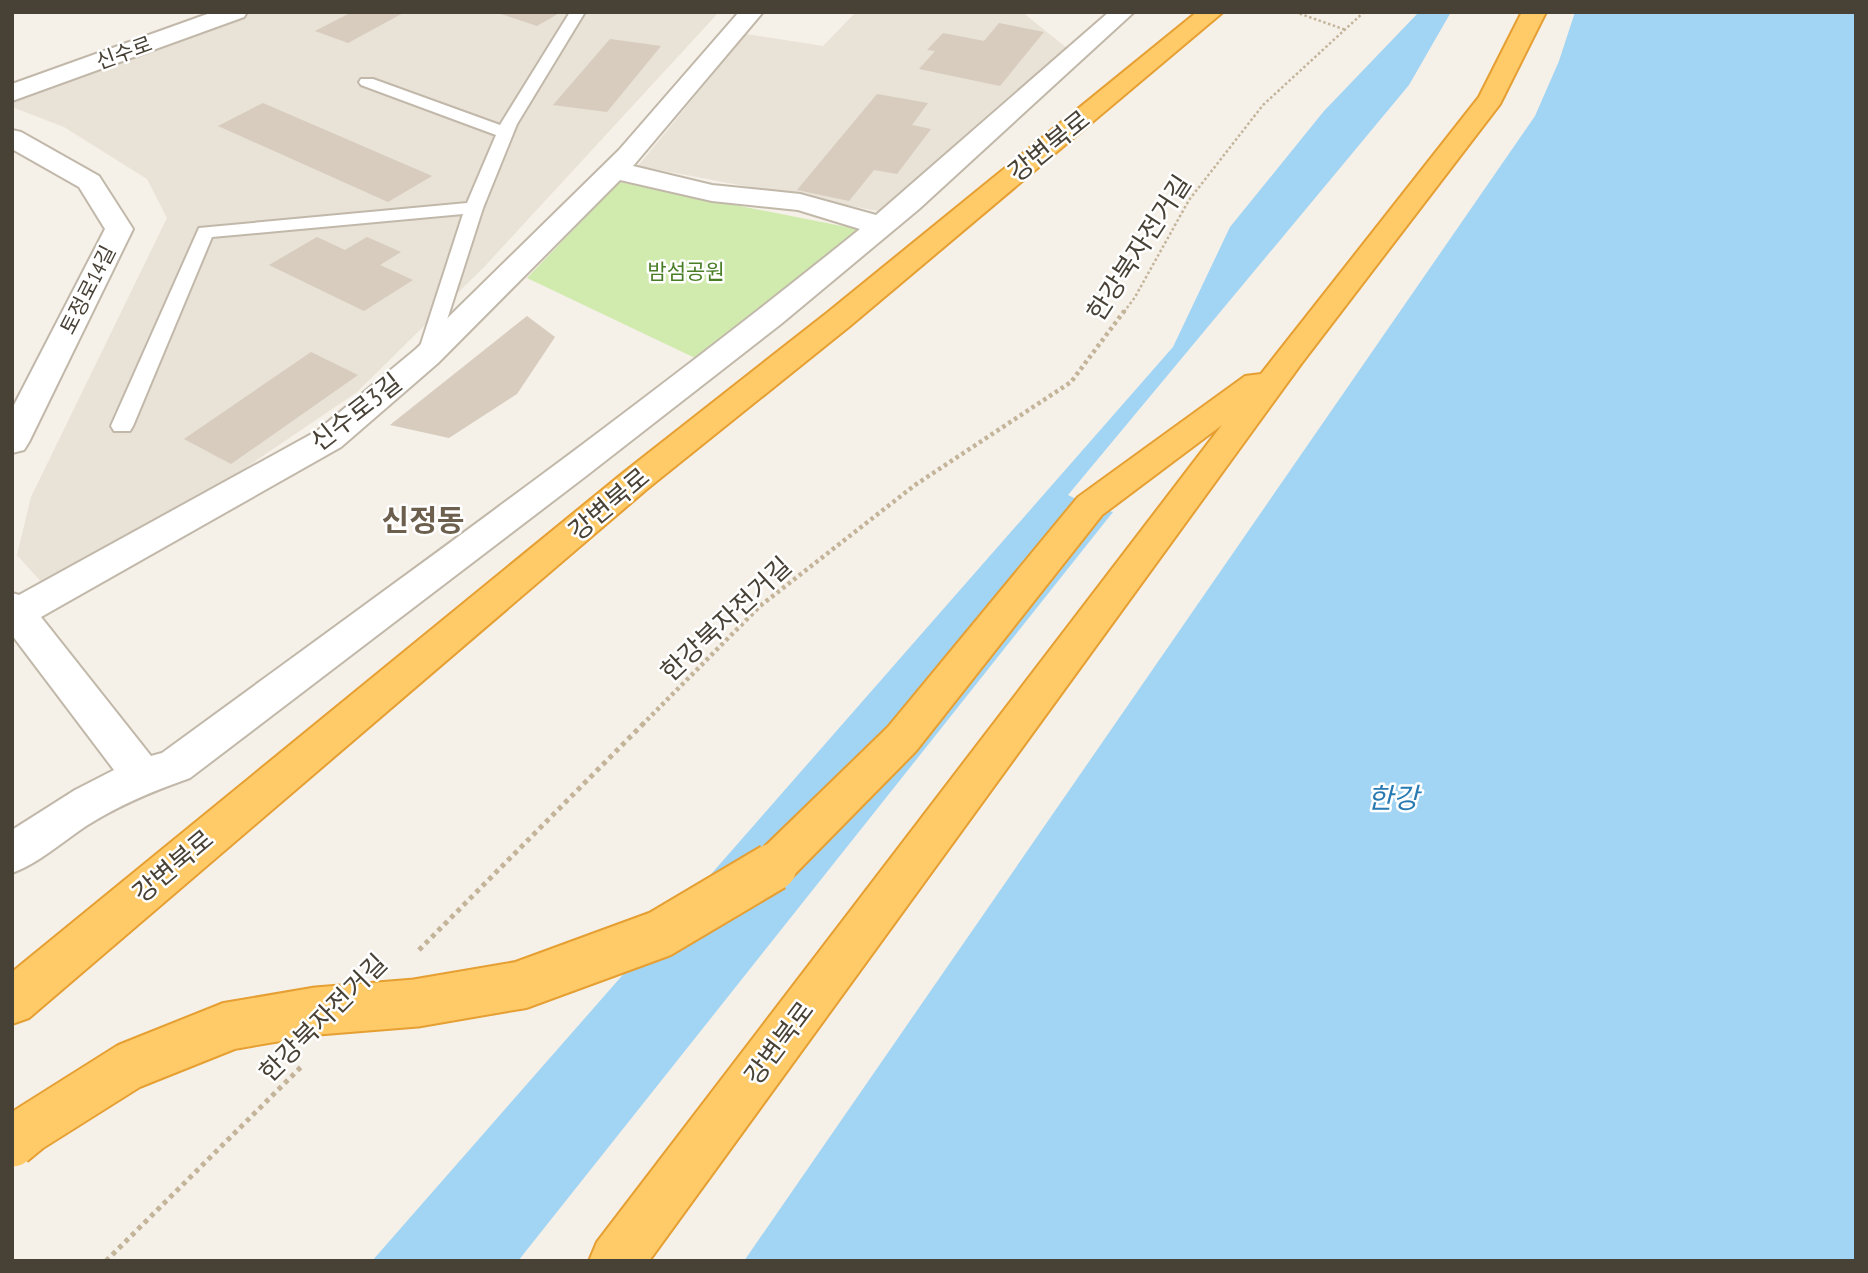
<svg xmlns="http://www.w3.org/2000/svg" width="1868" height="1273" viewBox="0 0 1868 1273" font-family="'PT Sans Narrow','Noto Sans KR',sans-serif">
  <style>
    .residential { fill: #e9e2d6 }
    .green { fill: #d1ebaf }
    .water { fill: #a2d4f4 }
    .pier { fill: #f5f0e8 }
    .building { fill: #d7ccbd }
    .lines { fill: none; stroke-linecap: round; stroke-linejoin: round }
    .lane-casing { stroke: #c1b8aa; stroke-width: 4 }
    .street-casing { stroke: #c1b8aa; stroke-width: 4 }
    .highway-casing { stroke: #e59f32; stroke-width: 4 }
    .path-far2 { stroke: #c3b49a; stroke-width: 2.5; stroke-dasharray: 2.5 2.5; stroke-linecap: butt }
    .path-far1 { stroke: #c3b49a; stroke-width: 4.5; stroke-dasharray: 3.5 3.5; stroke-linecap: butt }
    .path { stroke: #c3b49a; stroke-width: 5; stroke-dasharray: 4.5 4.5; stroke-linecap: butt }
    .lane { fill: #fff; fill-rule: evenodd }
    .street { fill: #fff; fill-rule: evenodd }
    .highway { fill: #ffca68; fill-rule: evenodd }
    .highway-bridge-casing { stroke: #e59f32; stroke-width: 51; stroke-linecap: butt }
    .highway-bridge { stroke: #ffca68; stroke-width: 47 }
    .labels { text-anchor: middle; stroke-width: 5; stroke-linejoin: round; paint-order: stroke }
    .far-street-label { font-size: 21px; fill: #484136; stroke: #fff }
    .far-park-label { font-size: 21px; fill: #497d26; stroke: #fff }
    .street-label { font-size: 26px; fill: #484136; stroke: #fff }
    .water-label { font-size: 28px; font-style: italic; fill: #287ab2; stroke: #fff }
    .quarter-label { font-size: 30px; font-weight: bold; fill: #6c5f4d; stroke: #fff }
  </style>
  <rect width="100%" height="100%" fill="#f5f0e8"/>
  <g class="residential">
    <polygon points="248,12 719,12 485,266 357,392 213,490 43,584 17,555 31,497 167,218 147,179 64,127 12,107 12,98"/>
    <polygon points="856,12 1022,12 1073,53 883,212 638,166 746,34 823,46"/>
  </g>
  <polygon class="green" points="619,182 862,230 695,358 527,278"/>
  <polygon class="water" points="1419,12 1856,12 1856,1261 372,1261 1173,347 1230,227 1324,111"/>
  <polygon class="pier" points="1451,12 1575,12 1559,61 1535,116 744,1261 518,1261 1113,512 1090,506 1068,495 1409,85"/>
  <g class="building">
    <polygon points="352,12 405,12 348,43 315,31"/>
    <polygon points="495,12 561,12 537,26"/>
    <polygon points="999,23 1044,32 1000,86 919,69 935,51 927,50 943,33 984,41"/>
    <polygon points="610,39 661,46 607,112 553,105"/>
    <polygon points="877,94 928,103 912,125 931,129 897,174 874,170 849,201 797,190"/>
    <polygon points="263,103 432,176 388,202 218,126"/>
    <polygon points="317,237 345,250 367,237 401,252 380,265 413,280 364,311 269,265"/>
    <polygon points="527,316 555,337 517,394 449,438 390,425"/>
    <polygon points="311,352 358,375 231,464 184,439"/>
  </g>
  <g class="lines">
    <g class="lane-casing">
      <polygon id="lane" points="570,12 585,12 517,124 483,208 434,360 420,360 417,356 463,214 212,237 133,426 130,431 114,431 111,426 199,228 467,203 496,135 361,85 359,82 361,79 373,79 500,125"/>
    </g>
    <g class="street-casing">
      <g id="street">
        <polygon points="213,12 247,12 244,17 12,101 12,84"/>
        <path d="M739,12H763L633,166L712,185L800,194L876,215L1109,12H1134L919,209L781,324L586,476L190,778C153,791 119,805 86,826C62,842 39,863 12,873V830L75,790L114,770L12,635V593L19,595L317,431L416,349L619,150ZM620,180L712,201L798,210L860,229C634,412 397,581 162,753L151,756L41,617L341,447L438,363Z"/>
        <polygon points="12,130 21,132 99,176 133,229 29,442 24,450 12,453 12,409 105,229 79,187 12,149"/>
      </g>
    </g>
    <g class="highway-casing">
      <g id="highway">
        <polygon points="1197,12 1223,12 850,326 647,489 29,1018 12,1024 12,972 623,473 828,312"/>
        <polygon points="1522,12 1546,12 1500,104 1301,364 649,1261 589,1261 597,1242 1222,425 1102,515 916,751 789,880 773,886 757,880 751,867 757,854 888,727 1078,497 1245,376 1261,374 1479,97"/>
      </g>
    </g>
    <g class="path-far2">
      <polyline points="1295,12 1346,30"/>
      <polyline points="1124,312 1135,297 1189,200 1263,105 1364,12"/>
    </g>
    <polyline class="path-far1" points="642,725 760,606 915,485 1071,382 1125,310"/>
    <g class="path">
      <polyline points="419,950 644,723"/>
      <polyline points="106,1261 303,1065"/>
    </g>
    <use href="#lane" class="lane"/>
    <use href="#street" class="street"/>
    <use href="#highway" class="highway"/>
    <g class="highway-bridge-casing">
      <polyline id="highway-bridge" points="12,1143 29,1129 129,1066 229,1026 317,1011 416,1003 521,985 660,934 773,867"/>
    </g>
    <use href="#highway-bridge" class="highway-bridge"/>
  </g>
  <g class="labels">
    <g class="far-street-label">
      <text transform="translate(124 53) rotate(-20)" y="7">신수로</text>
      <text transform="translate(88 290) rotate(-63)" y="7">토정로14길</text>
    </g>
    <g class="far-park-label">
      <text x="686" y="279">밤섬공원</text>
    </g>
    <g class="street-label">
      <text transform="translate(1049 146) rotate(-39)" y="9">강변북로</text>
      <text transform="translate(1139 248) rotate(-57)" y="9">한강북자전거길</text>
      <text transform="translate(356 412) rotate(-38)" y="9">신수로3길</text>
      <text transform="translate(609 504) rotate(-40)" y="9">강변북로</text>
      <text transform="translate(726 619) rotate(-43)" y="9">한강북자전거길</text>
      <text transform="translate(173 866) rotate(-40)" y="9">강변북로</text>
      <text transform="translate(323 1018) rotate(-45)" y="9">한강북자전거길</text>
      <text transform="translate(779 1043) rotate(-53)" y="9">강변북로</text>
    </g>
    <g class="water-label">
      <text x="1393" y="808">한강</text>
    </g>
    <g class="quarter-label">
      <text x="423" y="531">신정동</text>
    </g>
  </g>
  <rect width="1868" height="1273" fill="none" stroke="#484136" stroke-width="28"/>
</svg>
